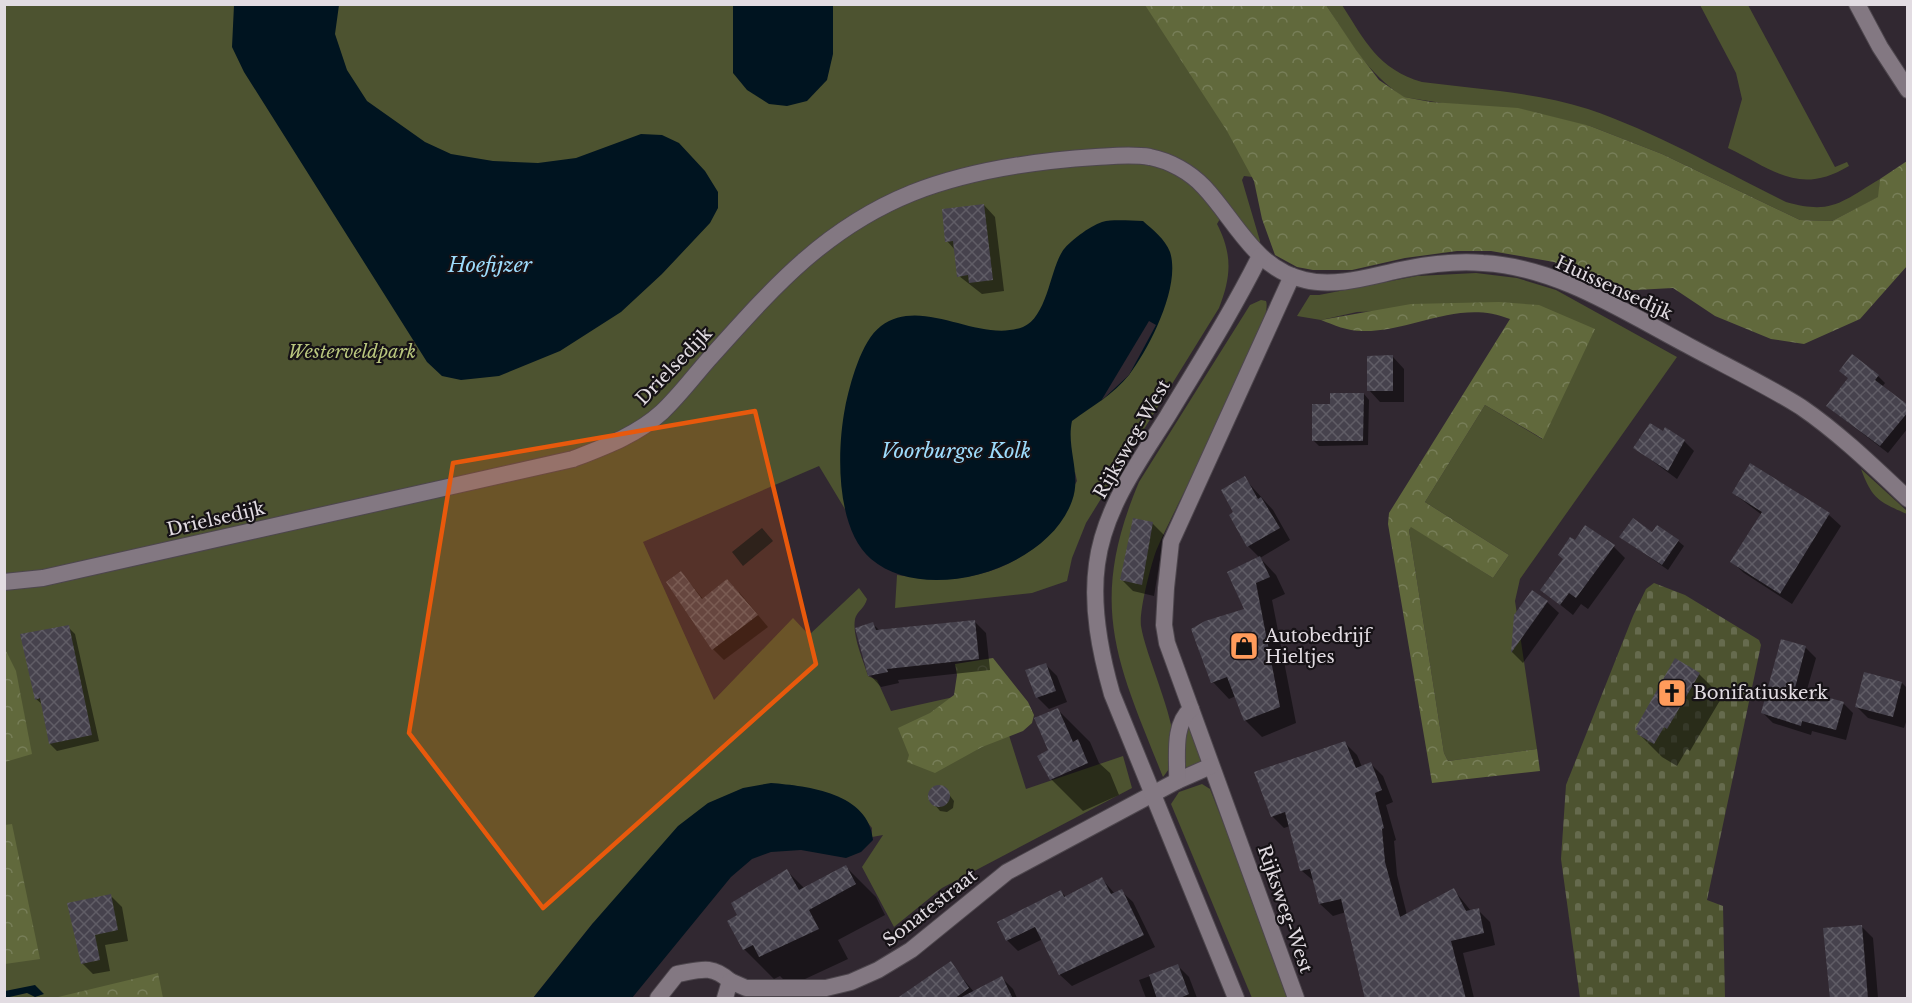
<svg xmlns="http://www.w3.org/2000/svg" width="1912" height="1003" viewBox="0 0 1912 1003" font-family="'Libre Baskerville',serif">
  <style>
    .green { fill: #4d5330 }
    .forest { fill: url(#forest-crowns) }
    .cemetery { fill: url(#cemetery-stones) }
    .water { fill: #001420 }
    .pier { fill: #312831 }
    .shadow { fill: #0007 }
    .building { fill: url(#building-cross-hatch) }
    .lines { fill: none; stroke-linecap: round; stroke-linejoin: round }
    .minor-casing { stroke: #4d464d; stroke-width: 18 }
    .minor { stroke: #837882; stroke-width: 16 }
    .marked { fill: #e8590c; fill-opacity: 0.2; stroke: #e8590c; stroke-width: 4.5; stroke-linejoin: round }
    .labels { text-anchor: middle; stroke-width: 4.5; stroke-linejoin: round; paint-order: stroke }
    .street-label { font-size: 18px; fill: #e2dce2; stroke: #161216 }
    .park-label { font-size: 18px; font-style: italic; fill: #b9c67e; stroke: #161216 }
    .poi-label { font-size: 18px; fill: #e2dce2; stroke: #161216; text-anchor: start }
    .water-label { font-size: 20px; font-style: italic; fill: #9ddbfb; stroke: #161216 }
  </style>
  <defs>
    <pattern id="forest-crowns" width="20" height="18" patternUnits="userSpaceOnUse" patternTransform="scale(1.5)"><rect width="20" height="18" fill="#61693c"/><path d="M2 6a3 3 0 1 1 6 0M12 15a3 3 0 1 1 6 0" fill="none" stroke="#777e58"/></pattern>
    <pattern id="cemetery-stones" width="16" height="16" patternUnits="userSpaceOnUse" patternTransform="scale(1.5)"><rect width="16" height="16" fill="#4d5330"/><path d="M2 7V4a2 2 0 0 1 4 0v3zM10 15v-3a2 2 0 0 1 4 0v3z" fill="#666b4e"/></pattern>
    <pattern id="building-cross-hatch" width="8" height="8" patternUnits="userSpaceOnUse" patternTransform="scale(1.5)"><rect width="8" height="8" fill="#46424d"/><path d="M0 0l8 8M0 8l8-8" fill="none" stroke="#605d66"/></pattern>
  </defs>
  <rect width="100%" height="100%" fill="#312831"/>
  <g class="green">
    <path d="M5,5H1285L1328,83L1589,217L1244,176L1242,180L1260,241L1259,245L1228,205L1217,224C1233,255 1231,277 1219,308L1086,523L1072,558L1067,581L1032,593L895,608L897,575C941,582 985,581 1023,555C1029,551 1037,547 1042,541C1056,524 1066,500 1077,481L1075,472L863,539L819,466L643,542L714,700L793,618L809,635L859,588L867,599C865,608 857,611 855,619C852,636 863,659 868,676L877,680L891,711L994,688L1026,789L1123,756L1132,788L942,888L894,927L862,867L883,835L872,837V828L861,814L593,923L533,998H5Z"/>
    <path d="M1326,5H1342C1365,41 1378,69 1422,82C1476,89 1535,92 1588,109C1656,132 1721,170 1786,202C1832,215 1841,202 1880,179L1879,197L1832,221L1800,220L1662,154L1590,126L1403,97C1366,71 1350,42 1326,5Z"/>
    <path d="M1700,5H1748L1835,167L1847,162L1849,166C1799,196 1774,170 1728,148L1742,99L1736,73Z"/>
    <polygon points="1476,273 1517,278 1556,290 1677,357 1520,579 1515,601 1537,749 1448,761 1444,753 1409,530 1411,526 1493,578 1509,555 1425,502 1485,405 1542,439 1539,305 1357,312 1321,320 1297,316 1310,295 1319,295 1417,276"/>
    <path d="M1261,300L1266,301C1276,325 1169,515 1155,554C1150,569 1139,611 1141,626C1146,659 1183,733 1173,762C1171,767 1166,773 1163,777C1117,662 1087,605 1139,482L1250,305Z"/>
    <path d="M1861,469L1907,511V514C1879,502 1872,499 1861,469Z"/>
    <polygon points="1189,725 1204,762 1185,769 1185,731"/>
    <polygon points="1202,784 1210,789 1255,903 1287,998 1252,998 1171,804 1179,792"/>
  </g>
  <g class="forest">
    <polygon points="1145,5 1326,5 1356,50 1379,80 1404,97 1431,102 1518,108 1590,126 1662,154 1800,220 1832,221 1878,197 1880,179 1907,161 1907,266 1860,319 1804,344 1771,339 1715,316 1673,288 1617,291 1554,262 1491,251 1457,251 1405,258 1352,270 1313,270 1297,267 1275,255 1262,219 1254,181 1227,131"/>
    <path d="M1499,302L1539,305L1595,329L1543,439L1485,405L1425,502L1509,555L1493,578L1411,527L1409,530L1444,753L1448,761L1537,749L1540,771L1432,783L1388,524L1389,513L1510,319C1459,298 1412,332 1362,331C1347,331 1334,325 1321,320L1411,304Z"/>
    <polygon points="5,649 16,671 32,754 5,762"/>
    <polygon points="993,658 1028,702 1034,715 1032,723 1023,731 982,747 935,773 907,762 909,755 898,728 930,713 954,695 957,675 955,664"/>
    <polygon points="12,824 40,959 5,964 5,825"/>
    <polygon points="158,973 163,998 54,998"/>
  </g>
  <polygon class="cemetery" points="1654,583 1685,595 1759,640 1761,645 1707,900 1723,906 1725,998 1580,998 1561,859 1566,785 1633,616 1646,589"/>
  <g class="water">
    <polygon points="234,5 339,5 335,34 347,70 367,101 425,142 451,154 493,161 538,163 576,158 641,134 662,135 679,143 705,171 718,192 718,208 710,223 662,274 621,312 560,351 499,376 461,380 442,376 427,362 244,72 232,47"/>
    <polygon points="733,5 833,5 833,54 827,80 807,101 787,106 769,104 747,90 733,73"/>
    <path d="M1143,221C1153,230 1165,239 1170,252C1181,286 1150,347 1129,375C1114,394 1091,407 1072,421C1066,448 1082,474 1072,501C1048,569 926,606 871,559C835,528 837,449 845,408C850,384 861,341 881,326C923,295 978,344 1023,327C1047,317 1050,271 1062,252C1068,242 1090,226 1102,222C1114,219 1130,221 1143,221Z"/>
    <polygon points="762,528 773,541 743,566 732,552"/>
    <path d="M771,783C808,786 869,793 873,840L861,852L846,858L801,850L771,852L752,859L731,877L632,998H533L593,923L678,826L708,803L743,788Z"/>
    <polygon points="35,985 44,994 35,997 27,993 5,998 5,991"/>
  </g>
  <polygon class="pier" points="1149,321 1156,325 1129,375 1101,401"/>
  <g class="shadow">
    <polygon points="984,205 995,217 1004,291 982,294 959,276 956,251 947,241"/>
    <polygon points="1393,357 1404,369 1404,402 1380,402 1369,390"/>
    <polygon points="1878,376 1885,383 1882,387 1908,407 1908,428 1888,453 1836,413"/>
    <polygon points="1364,394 1369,400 1368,445 1319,446 1313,440 1331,405"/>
    <polygon points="1663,433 1684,441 1694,451 1677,479 1635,448"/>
    <polygon points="1750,465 1829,515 1841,526 1792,604 1744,573 1732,562 1762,515 1733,493"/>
    <polygon points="1244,478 1273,510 1290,540 1260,558 1248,546 1231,516 1235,513"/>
    <polygon points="1152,523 1164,535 1154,596 1133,591 1122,580"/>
    <polygon points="1652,534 1678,541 1684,546 1668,570 1621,537"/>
    <polygon points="1575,542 1614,547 1625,558 1588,609 1581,604 1573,615 1542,590"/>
    <polygon points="1260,558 1276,575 1285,594 1272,600 1296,723 1262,737 1245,720 1236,696 1229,699 1213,682 1246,610"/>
    <polygon points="681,572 703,599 739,592 768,627 724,660 713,649"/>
    <polygon points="1547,602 1559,613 1523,663 1512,652 1515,615"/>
    <polygon points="974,621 986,633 990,670 898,680 899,683 881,687 870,675 873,624 880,631"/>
    <polygon points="68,627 75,634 99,741 57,751 50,744 43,705 36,699"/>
    <polygon points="1782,641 1806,648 1816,658 1806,693 1843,703 1853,713 1846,740 1812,731 1811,735 1773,723 1763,713"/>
    <polygon points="1045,664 1057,676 1067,702 1049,709 1038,698 1027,671"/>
    <polygon points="1699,674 1722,697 1690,751 1687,749 1677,766 1662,757 1639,734"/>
    <polygon points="1902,683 1908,689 1908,716 1904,728 1868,718 1856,706"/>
    <polygon points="1058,710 1090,742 1099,763 1110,773 1119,795 1083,811 1051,779 1050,750"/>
    <polygon points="1345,743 1357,755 1362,767 1371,764 1383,776 1393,802 1386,805 1396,840 1394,841 1397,875 1407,915 1454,890 1471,911 1478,910 1490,922 1495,945 1463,953 1474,998 1366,998 1346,912 1333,916 1320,904 1315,882 1302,871 1290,826 1284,828 1272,816"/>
    <polygon points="937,787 944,788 954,801 953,808 947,812 940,811 929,798 931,791"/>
    <polygon points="846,867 876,897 885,915 838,940 848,959 790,986 780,976 774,979 744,949 739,916 787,871 805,889"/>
    <polygon points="1102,879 1115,894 1121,891 1133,902 1155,947 1072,986 1060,975 1043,939 1018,951 1007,940 1061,892 1066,897"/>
    <polygon points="111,896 122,907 128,941 105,945 110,971 93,974 82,963"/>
    <polygon points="1861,926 1873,938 1878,998 1831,998"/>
    <polygon points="950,963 974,992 1002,978 1013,989 1017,998 899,998"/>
    <polygon points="1178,966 1189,977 1197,998 1146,998 1139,980"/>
  </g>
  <g class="building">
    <polygon points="984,204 993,280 969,283 968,275 957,277 953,241 945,242 942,209"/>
    <polygon points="1852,354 1879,375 1875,380 1908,405 1908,412 1880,446 1826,406 1848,378 1839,371"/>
    <polygon points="1393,355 1393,391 1367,391 1367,356"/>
    <polygon points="1330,393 1364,393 1363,441 1312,441 1312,404 1330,404"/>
    <polygon points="1650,423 1663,431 1665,427 1685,440 1668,471 1633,448"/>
    <polygon points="1750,463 1830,513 1780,594 1730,562 1762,512 1732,493"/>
    <polygon points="1245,476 1258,499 1261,497 1280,528 1247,547 1229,515 1233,512 1221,490"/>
    <polygon points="1133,518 1153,522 1142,585 1120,580"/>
    <polygon points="1633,518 1652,532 1657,525 1679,540 1662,565 1619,537"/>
    <polygon points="1585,525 1615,545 1576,598 1569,593 1560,605 1540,590 1563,559 1558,555 1570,537 1575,540"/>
    <polygon points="1260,556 1270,577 1256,583 1280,707 1244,721 1227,677 1211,683 1191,629 1205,621 1244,609 1227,572"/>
    <polygon points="681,571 702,599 727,579 758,615 712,650 666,582"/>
    <polygon points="1532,590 1548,601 1511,653 1514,615"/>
    <polygon points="975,620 979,659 887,669 888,672 868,676 855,628 873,622 876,630"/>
    <polygon points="69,625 92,735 49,744 40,698 35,700 20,634"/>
    <polygon points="1781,639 1806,646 1795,688 1844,702 1836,730 1802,721 1801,726 1761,713"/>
    <polygon points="1675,658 1700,673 1667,729 1664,727 1654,744 1637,734 1638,731 1635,729"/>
    <polygon points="1046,663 1056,691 1036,698 1025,670"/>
    <polygon points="1864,672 1902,682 1893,717 1855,707"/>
    <polygon points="1058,708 1073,742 1078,739 1088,763 1050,780 1037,756 1048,750 1034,718"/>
    <polygon points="1345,741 1356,768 1371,762 1382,790 1375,793 1384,828 1382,829 1385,862 1400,917 1454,888 1466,911 1479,908 1484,933 1451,941 1466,999 1365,999 1341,899 1319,904 1310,869 1300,871 1285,812 1271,817 1254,772"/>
    <circle cx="939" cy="796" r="11"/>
    <polygon points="846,865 856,884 809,910 819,929 759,957 753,945 743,950 727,921 737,915 731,903 787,869 799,890"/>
    <polygon points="1102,877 1111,894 1122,889 1144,935 1059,975 1035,927 1006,941 997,922 1061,890 1064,897"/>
    <polygon points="111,894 118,930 95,935 100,960 81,964 67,903"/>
    <polygon points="1862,925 1868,999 1830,999 1823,928"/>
    <polygon points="951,961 969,988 954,999 896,999"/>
    <polygon points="1178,964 1189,994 1178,999 1157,999 1149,975"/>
    <polygon points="1002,976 1013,999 958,999"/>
  </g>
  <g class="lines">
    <g class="minor-casing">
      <g id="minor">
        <polyline points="1857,4 1880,47 1908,90"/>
        <polyline points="1292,276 1171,542 1166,588 1164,625 1167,643 1296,998"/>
        <path d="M4,582L43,578L573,459C604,447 637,435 662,412C679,396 694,376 709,359C771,290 823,229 912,193C970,170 1034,161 1096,157C1114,156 1132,154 1150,157C1170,161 1190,172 1204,187C1236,221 1255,269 1305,280C1337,288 1374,275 1405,269C1430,264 1458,261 1483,263C1558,267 1626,313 1691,347C1728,367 1766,385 1801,407C1839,433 1874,467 1908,499"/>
        <polyline points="1177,781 1211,766"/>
        <path d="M658,998L677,974C700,970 711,964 730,981"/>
        <path d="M725,998L730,981L746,988H826L851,982L878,970L911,950L1007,872L1177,781C1178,756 1172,726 1191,709"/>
        <path d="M1236,998L1112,694C1100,652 1091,607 1097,564C1104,509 1138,463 1167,417C1199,364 1232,312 1260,256"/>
      </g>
    </g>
    <use href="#minor" class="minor"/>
  </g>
  <path class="marked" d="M755,411L816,664L543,908L409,733L453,463Z"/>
  <defs>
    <g id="shop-square" transform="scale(1.5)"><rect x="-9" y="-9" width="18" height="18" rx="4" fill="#ff9b5b" stroke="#161216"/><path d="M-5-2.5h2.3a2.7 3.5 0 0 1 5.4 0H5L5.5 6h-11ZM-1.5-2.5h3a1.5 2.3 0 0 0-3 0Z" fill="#111"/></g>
    <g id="church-square" transform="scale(1.5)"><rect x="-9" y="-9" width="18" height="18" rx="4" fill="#ff9b5b" stroke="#161216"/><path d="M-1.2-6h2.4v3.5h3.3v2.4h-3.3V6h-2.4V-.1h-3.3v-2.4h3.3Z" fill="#111"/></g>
  </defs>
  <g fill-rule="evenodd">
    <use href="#shop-square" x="1244" y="646"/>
    <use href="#church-square" x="1672" y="693"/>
  </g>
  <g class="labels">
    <g class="street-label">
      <text transform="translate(1614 288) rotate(25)" y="6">Huissensedijk</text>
      <text transform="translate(674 366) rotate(-46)" y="6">Drielsedijk</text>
      <text transform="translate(1132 439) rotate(-60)" y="6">Rijksweg-West</text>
      <text transform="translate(216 519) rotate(-13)" y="6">Drielsedijk</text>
      <text transform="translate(930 908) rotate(-38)" y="6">Sonatestraat</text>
      <text transform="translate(1285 909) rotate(71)" y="6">Rijksweg-West</text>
    </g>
    <g class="park-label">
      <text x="352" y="358">Westerveldpark</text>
    </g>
    <g class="poi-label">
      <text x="1265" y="642">Autobedrijf<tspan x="1265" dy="21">Hieltjes</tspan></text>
      <text x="1693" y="699">Bonifatiuskerk</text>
    </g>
    <g class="water-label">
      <text x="490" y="272">Hoefijzer</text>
      <text x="956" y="458">Voorburgse Kolk</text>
    </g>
  </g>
  <rect width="1912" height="1003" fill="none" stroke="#e2dce2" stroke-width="12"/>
</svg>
